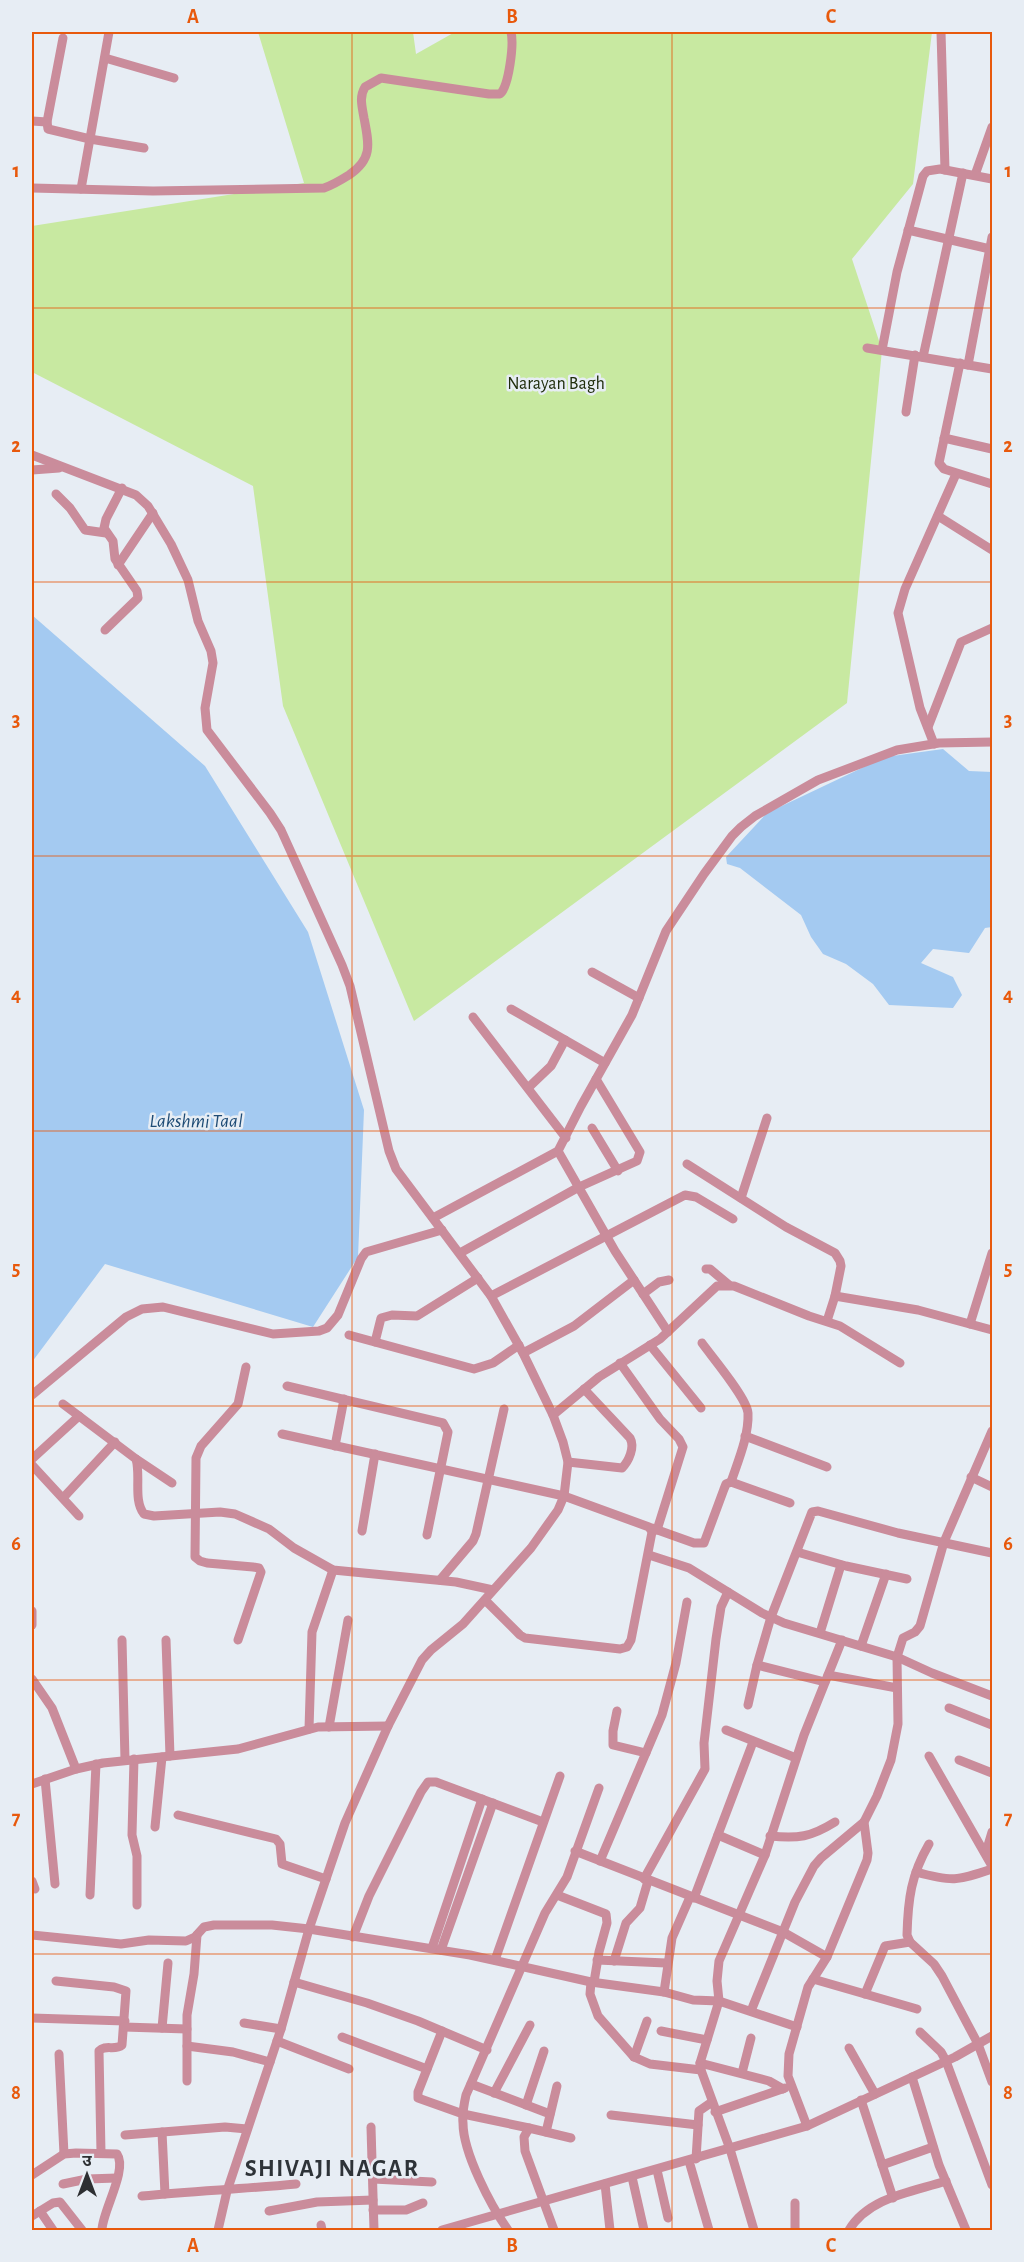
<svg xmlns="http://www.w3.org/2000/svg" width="1024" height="2262" font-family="'Alegreya Sans','Noto Sans Devanagari',sans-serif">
  <rect width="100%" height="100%" fill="#e7edf4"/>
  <!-- green -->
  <polygon fill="#c8e9a1" points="258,32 413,32 416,54 455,32 932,32 913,184 852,259 882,350 847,703 414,1021 283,706 253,486 32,372 32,226 304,183"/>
  <!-- water -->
  <g fill="#a4caf1">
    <polygon points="32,615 205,766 308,932 364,1110 358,1257 313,1327 105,1264 32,1362"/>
    <polygon points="943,749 969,771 992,772 992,927 985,928 969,953 933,949 921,963 953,977 962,995 953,1008 889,1005 873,984 846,964 823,954 811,937 801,915 740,868 727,864 726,857 767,813 885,757"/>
  </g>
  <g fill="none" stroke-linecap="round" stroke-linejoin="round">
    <!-- minor -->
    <g stroke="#ca8c9b" stroke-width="9">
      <polyline points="941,32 945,170"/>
      <polyline points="63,38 47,122 48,129 90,139 144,148"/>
      <polyline points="105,58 174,78"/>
      <polyline points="32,121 47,122"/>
      <polyline points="975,175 992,127"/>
      <path d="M 32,188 L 153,191 L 324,188 C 333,185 341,180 349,175 C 373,159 369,144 364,118 C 362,106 359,97 365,87 L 381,78 L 489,94 L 500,94 C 509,86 514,44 511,32"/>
      <polyline points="81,189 109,32"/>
      <polyline points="908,230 990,249"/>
      <polyline points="867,348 992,369"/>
      <polyline points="882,350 897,272 923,176 927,171 940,169 992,179"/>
      <polyline points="923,357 963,173"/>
      <polyline points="960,363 939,463 944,469 992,484"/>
      <polyline points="968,365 992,237"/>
      <polyline points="906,412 915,355"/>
      <polyline points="944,438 992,449"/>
      <polyline points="32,455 136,495 148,506 171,544 188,580 198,621 211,651 213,663 205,708 207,730 270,813 281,830 342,965 350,986 389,1151 396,1169 491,1296 523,1353 553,1415 563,1442 568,1462 564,1496 558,1510 531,1548 463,1624 431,1650 422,1660 388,1726 345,1823 309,1929 281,2029 227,2191 218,2230"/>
      <polyline points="32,470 59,468"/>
      <polyline points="56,494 70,508 85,530 106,533"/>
      <polyline points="938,516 992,550"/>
      <polyline points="118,565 153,513"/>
      <polyline points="105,630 138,598 137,591 115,559 113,541 104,528 106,519 122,488"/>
      <polyline points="928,727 961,642 992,628"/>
      <polyline points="934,744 920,708 898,613 905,589 956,474"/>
      <polyline points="592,972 639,998"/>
      <polyline points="511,1009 605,1063"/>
      <polyline points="473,1017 566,1138"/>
      <polyline points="528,1088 551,1066 565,1040"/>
      <polyline points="592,1128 618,1171"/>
      <polyline points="558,1151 615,1251 668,1332"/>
      <polyline points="687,1164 786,1227 835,1253 840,1261 841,1266 835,1296"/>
      <polyline points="741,1198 767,1118"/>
      <polyline points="433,1218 558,1151 581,1106 632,1015 666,931 704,874 732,836 741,827 755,816 818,780 897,750 939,743 992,742"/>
      <polyline points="460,1253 579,1187 637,1161 640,1152 596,1079"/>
      <polyline points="706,1269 710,1269 729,1285"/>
      <polyline points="643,1294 659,1282 669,1280"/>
      <polyline points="491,1296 685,1195 696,1197 733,1219"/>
      <polyline points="827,1321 835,1296 918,1310 992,1330"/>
      <polyline points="970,1324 992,1253"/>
      <polyline points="349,1335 474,1369 493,1363 519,1345"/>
      <polyline points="375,1342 381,1318 392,1315 417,1316 478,1278"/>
      <path d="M 702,1343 C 712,1357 747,1398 748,1413 C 749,1436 738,1461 731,1482"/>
      <polyline points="650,1345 701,1408"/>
      <polyline points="523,1353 574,1326 634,1280"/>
      <polyline points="620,1363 660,1419 679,1439 683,1447 657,1530"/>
      <polyline points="287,1386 443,1423 448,1432 427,1535"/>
      <polyline points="32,1395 126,1317 142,1309 163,1307 273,1334 319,1331 327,1328 338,1315 361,1259 366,1252 442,1230"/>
      <path d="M 63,1404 L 136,1459 C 141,1476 133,1500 144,1514 L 154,1516 L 220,1512 L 235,1514 L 269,1529 L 294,1548 L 333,1570 L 456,1582 L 493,1590"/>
      <polyline points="553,1415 599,1377 660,1339 717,1286 734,1286 809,1316 840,1326 900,1363"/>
      <polyline points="282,1434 564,1496 649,1527 652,1532 631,1640 627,1647 620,1649 525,1638 520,1635 485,1600"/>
      <polyline points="745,1436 827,1467"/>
      <polyline points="335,1446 344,1399"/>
      <polyline points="32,1459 79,1416"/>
      <polyline points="136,1459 172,1483"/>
      <path d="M 568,1462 L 622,1468 C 629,1461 635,1447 630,1438 L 584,1389"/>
      <polyline points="32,1465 79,1516"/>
      <polyline points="971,1477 992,1487"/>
      <polyline points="63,1498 115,1442"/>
      <polyline points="652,1528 694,1543 704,1543 724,1489 726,1484 731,1482 790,1503"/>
      <polyline points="362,1531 375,1454"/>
      <polyline points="797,1552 846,1566 907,1579"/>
      <polyline points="649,1555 689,1568 762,1613 784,1623 897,1657 932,1673 992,1696"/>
      <polyline points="440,1580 473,1541 476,1534 504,1409"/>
      <polyline points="32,1611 32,1625"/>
      <polyline points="820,1633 841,1565"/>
      <polyline points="122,1640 125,1760"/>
      <polyline points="166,1640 170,1756"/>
      <polyline points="238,1640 261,1572 259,1568 253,1567 207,1563 200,1561 195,1557 196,1458 201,1446 238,1404 246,1367"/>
      <polyline points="861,1646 886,1574"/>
      <polyline points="757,1665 825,1682"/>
      <polyline points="828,1675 897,1688"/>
      <polyline points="32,1679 52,1708 76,1769"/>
      <polyline points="748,1705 757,1665 771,1617 812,1512 818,1511 898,1533 992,1553"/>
      <polyline points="949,1708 992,1725"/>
      <polyline points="617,1711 613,1731 613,1745 646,1753"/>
      <polyline points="329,1727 348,1620"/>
      <polyline points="309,1729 312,1632 333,1570"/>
      <polyline points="726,1730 796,1758"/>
      <polyline points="929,1756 992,1866"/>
      <polyline points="134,1759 132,1835 137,1856 137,1905"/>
      <polyline points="959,1760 992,1773"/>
      <polyline points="45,1779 55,1884"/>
      <polyline points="32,1784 76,1769 103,1763 238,1749 318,1727 388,1726"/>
      <polyline points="178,1815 276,1839 280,1844 282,1864 326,1879"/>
      <polyline points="155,1827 162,1757"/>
      <polyline points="718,1835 765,1855"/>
      <path d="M 770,1836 C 798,1839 811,1837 835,1822"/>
      <path d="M 929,1844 C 911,1875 908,1899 907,1935 L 910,1942 L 934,1964 L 942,1976 L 978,2044 L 992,2082"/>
      <polyline points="575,1851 783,1932 827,1957"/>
      <polyline points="986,1852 992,1832"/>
      <polyline points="600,1861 662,1715 676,1663 687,1602"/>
      <path d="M 916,1872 C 953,1882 956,1881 992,1869"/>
      <polyline points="644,1879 705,1769 704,1743 716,1639 721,1607 728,1592"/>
      <polyline points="32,1881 35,1889"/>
      <polyline points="90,1895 96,1764"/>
      <polyline points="557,1895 606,1914 607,1923 599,1952 594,1982"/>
      <polyline points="694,1898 753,1742"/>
      <polyline points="32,1935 121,1944 149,1940 186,1941 195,1937 204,1927 214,1925 272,1925 309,1929 470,1955 591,1982 664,1992 693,2000 719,2001 797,2027"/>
      <polyline points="353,1937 369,1896 421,1792 428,1782 436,1782 543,1822"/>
      <polyline points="432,1948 482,1799"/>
      <polyline points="441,1950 493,1803"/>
      <polyline points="495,1960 560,1776"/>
      <polyline points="597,1960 666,1963"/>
      <polyline points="614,1961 626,1923 640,1908 648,1881"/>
      <polyline points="813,1979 917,2009"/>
      <path d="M 56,1981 L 114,1987 L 126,1991 L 122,2045 C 115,2051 105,2044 99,2051 L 101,2153"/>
      <polyline points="294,1982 367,2003 418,2021 487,2050"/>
      <polyline points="591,1982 590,1994 598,2016 634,2057 650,2064 701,2070"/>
      <polyline points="664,1992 672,1938 690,1897"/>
      <polyline points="865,1994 885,1946 910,1942"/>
      <polyline points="751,2011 795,1902 814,1866 821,1858 864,1822"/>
      <polyline points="32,2018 125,2021"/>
      <polyline points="244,2023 281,2029"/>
      <polyline points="124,2027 187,2029"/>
      <polyline points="162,2028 168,1963"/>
      <polyline points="442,2031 418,2092 418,2098 463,2114 529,2128"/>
      <polyline points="661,2031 707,2040"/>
      <polyline points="920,2032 941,2052 946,2061 992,2185"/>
      <polyline points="342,2037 427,2069"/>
      <polyline points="277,2041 349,2069"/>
      <polyline points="187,2046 233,2052 270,2062"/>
      <polyline points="849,2048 875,2094"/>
      <polyline points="59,2054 64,2154"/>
      <polyline points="634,2057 647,2021"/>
      <polyline points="700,2063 769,2081 783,2089"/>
      <polyline points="742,2073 751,2038"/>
      <polyline points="912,2077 939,2165 966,2230"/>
      <polyline points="187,2081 187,2015 194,1974 197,1935"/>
      <polyline points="471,2084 550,2114"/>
      <polyline points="494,2093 530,2025"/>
      <polyline points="861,2100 893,2198"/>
      <polyline points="526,2105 544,2051"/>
      <polyline points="715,2112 785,2088"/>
      <polyline points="611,2115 698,2125"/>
      <polyline points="807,2126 788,2076 789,2054 808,1987 827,1957 867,1860 868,1853 864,1822 877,1796 891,1760 898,1724 897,1657 903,1638 915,1632 920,1626 944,1542 992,1431"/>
      <polyline points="371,2127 374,2230"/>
      <polyline points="162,2132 165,2194"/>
      <polyline points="546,2132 557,2086"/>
      <polyline points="125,2135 225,2127 247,2129"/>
      <polyline points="696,2159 699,2111 712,2102"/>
      <polyline points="689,2161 709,2230"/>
      <polyline points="882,2165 933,2147"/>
      <polyline points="657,2170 668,2218"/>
      <path d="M 32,2175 L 64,2154 L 76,2153 L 117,2154 C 128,2170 102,2212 102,2230"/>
      <polyline points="632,2177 644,2230"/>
      <polyline points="373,2179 432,2182"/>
      <polyline points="63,2184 87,2179 117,2178"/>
      <polyline points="605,2184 610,2230"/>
      <path d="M 142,2196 C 193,2191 244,2189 296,2184"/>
      <polyline points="795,2203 795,2230"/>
      <polyline points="373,2210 406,2210 423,2203"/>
      <polyline points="40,2211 53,2230"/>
      <polyline points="269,2211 317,2202 373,2200"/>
      <polyline points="32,2216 53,2203 60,2202 82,2230"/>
      <polyline points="321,2225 322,2230"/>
      <polyline points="442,2230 807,2126 955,2057 992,2036"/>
      <path d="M 508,2230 C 491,2206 463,2153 463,2123 C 462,2113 464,2104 466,2095 L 545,1913 L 567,1877 L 599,1788"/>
      <polyline points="554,2230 525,2151 524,2137 529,2128 571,2138"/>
      <polyline points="754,2230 730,2149 701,2070 700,2063 719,2001 717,1981 719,1961 765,1855 804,1735 842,1640"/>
      <path d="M 849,2230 C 869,2197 912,2192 946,2181"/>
    </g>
  </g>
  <!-- grid -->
  <path fill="none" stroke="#e8590c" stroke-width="1.5" stroke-opacity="0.55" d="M 352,32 L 352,2230M 672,32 L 672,2230M 32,308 L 992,308M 32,582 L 992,582M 32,856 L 992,856M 32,1131 L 992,1131M 32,1406 L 992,1406M 32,1680 L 992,1680M 32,1954 L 992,1954"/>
  <g text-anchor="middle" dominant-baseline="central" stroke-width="5" stroke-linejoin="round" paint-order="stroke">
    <!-- park labels -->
    <g font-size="18" fill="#202e0c" stroke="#e7edf4">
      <text x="556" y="384">Narayan Bagh</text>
    </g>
    <!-- water labels -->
    <g font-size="20" font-style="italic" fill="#1f4c76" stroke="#e7edf4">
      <text x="196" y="1121">Lakshmi Taal</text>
    </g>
    <!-- district labels -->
    <g font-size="24" font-weight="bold" letter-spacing="1.5" fill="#2e3338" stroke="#e7edf4">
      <text x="332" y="2169">SHIVAJI NAGAR</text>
    </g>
  </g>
  <!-- border -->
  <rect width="1024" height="2262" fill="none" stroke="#e7edf4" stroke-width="66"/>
  <!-- north arrow -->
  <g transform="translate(87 2175)" stroke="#e7edf4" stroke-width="4.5" paint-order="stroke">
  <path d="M0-4.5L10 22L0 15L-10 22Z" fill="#2d2f32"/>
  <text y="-9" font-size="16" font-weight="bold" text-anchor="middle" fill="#2d2f32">उ</text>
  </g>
  <rect x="33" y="33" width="958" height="2196" fill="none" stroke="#e8590c" stroke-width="2"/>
  <g font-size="20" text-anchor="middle" font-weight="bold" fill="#e8590c">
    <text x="193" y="23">A</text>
    <text x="512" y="23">B</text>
    <text x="831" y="23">C</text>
    <text x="16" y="177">1</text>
    <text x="1008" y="177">1</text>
    <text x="16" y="452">2</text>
    <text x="1008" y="452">2</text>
    <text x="16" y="726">3</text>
    <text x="1008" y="726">3</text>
    <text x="16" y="1001">4</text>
    <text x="1008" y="1001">4</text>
    <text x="16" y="1275">5</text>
    <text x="1008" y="1275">5</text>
    <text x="16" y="1550">6</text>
    <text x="1008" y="1550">6</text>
    <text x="16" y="1824">7</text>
    <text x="1008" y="1824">7</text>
    <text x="16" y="2099">8</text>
    <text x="1008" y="2099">8</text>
    <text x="193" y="2252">A</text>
    <text x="512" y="2252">B</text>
    <text x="831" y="2252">C</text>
  </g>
</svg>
